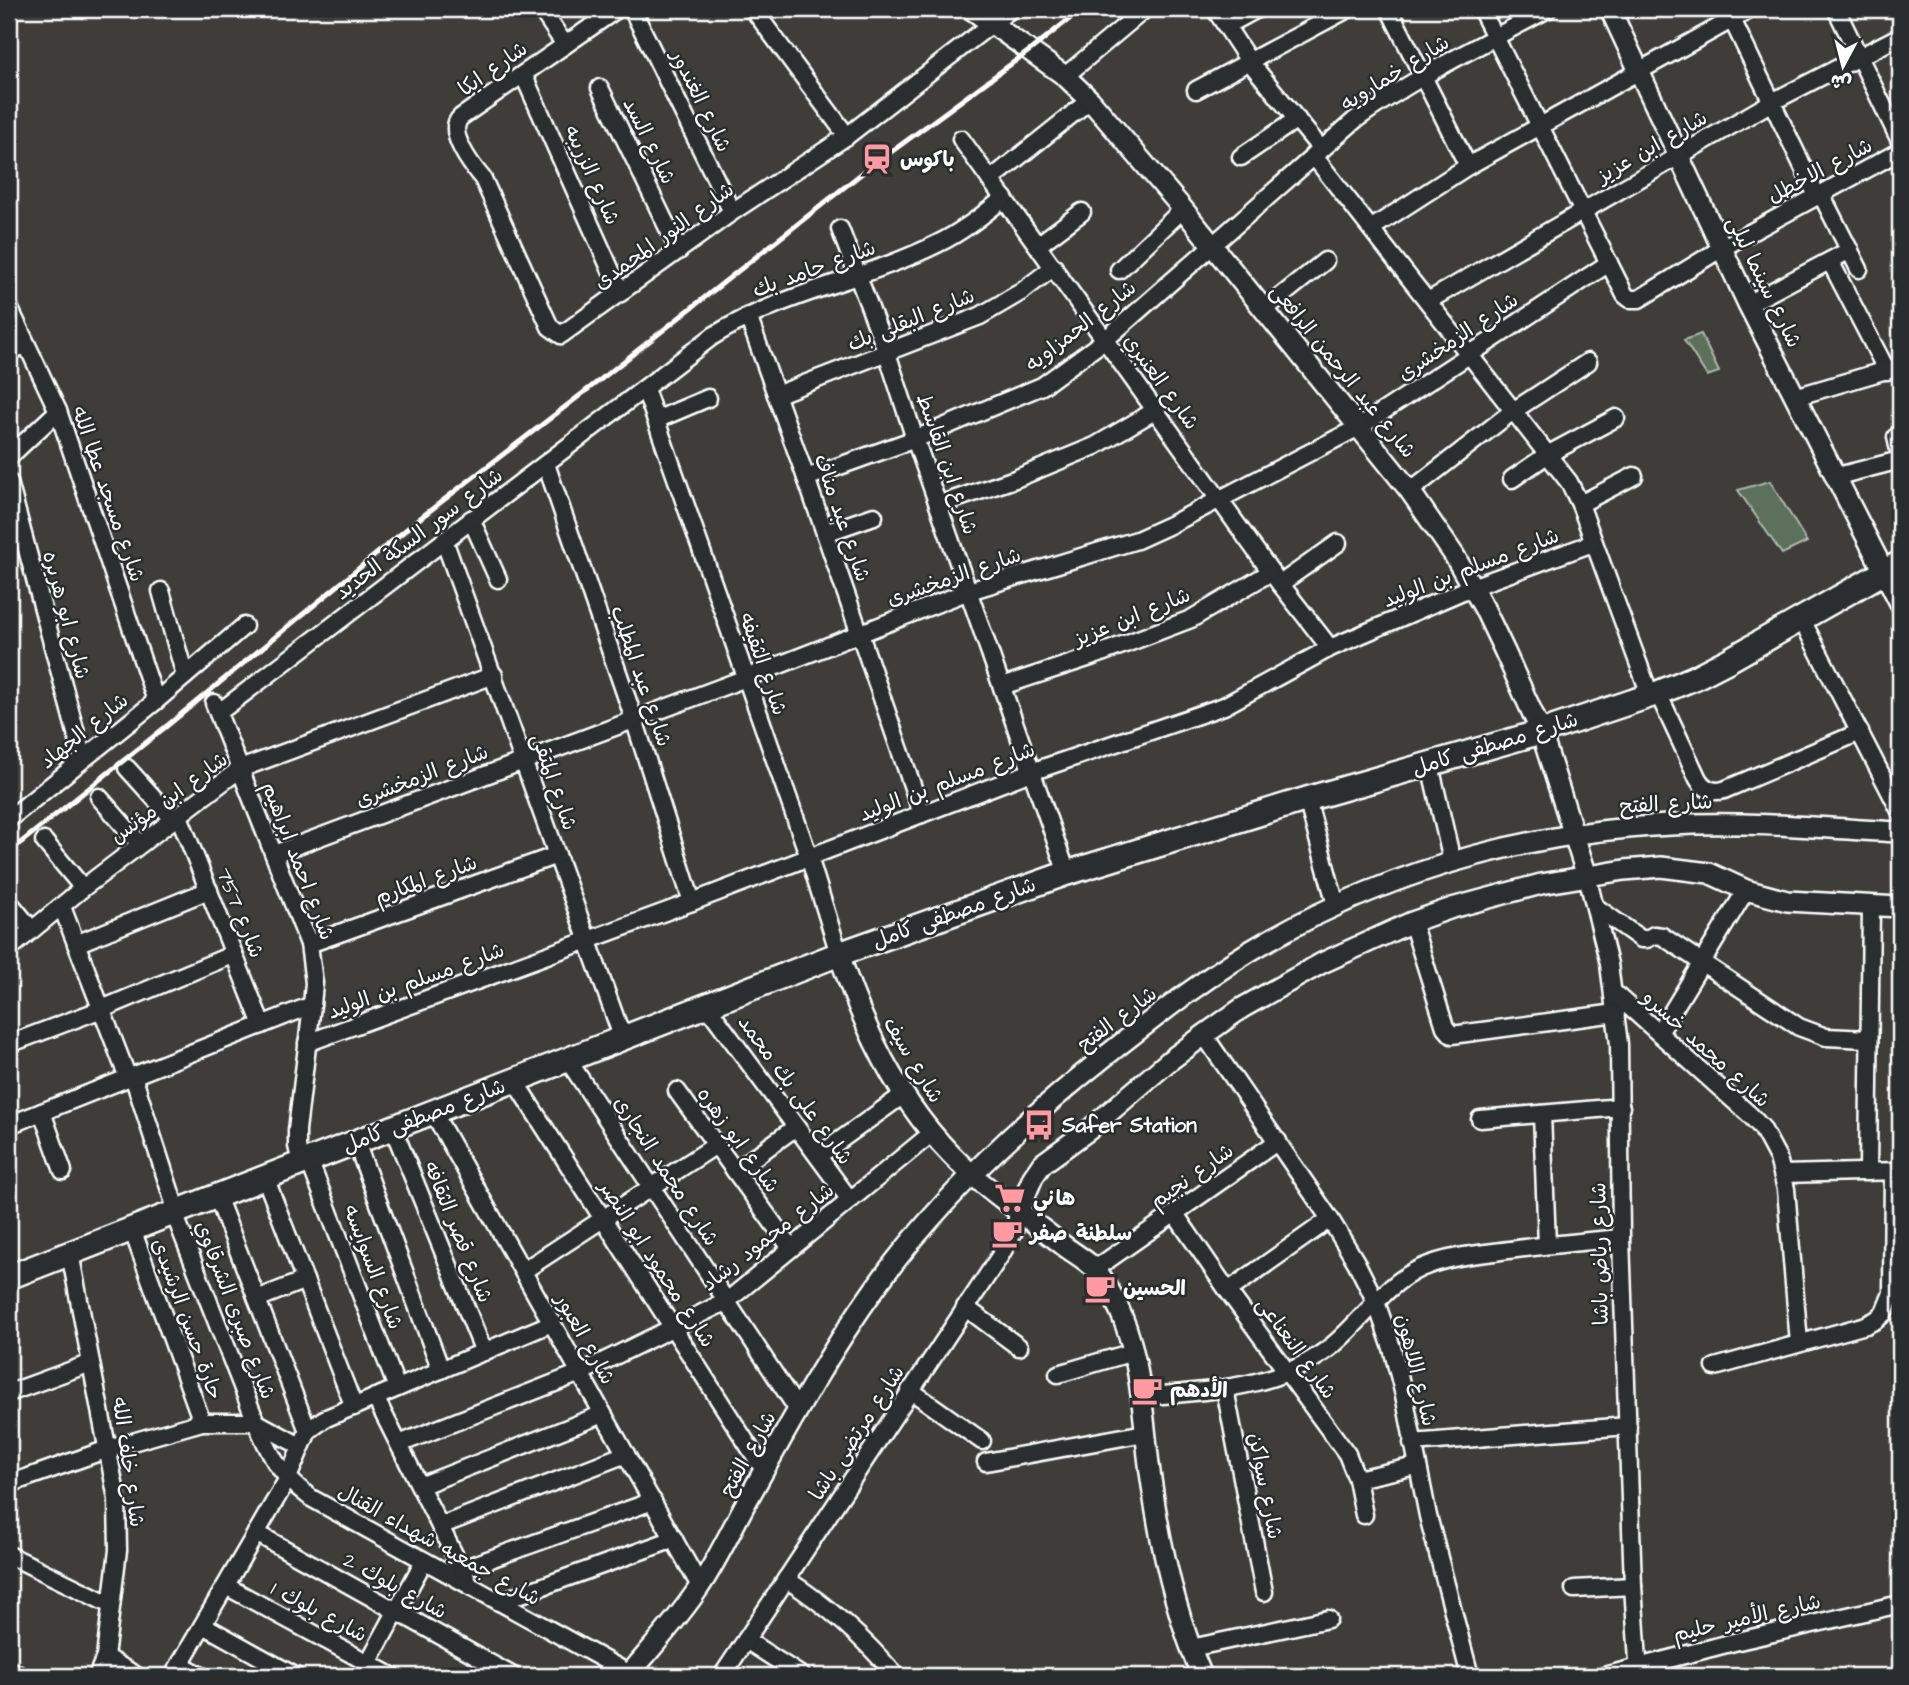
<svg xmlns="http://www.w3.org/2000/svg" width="1909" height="1685" font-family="'Architects Daughter','Playpen Sans Arabic',sans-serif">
  <rect width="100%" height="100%" fill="#3f3d3a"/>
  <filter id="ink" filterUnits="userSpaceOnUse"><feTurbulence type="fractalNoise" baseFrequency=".0143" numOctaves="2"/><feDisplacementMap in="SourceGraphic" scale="14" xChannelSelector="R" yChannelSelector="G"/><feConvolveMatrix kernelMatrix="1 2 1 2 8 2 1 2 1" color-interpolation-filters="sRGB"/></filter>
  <g filter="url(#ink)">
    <!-- green -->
    <g fill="#5b705b" stroke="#adb8ad" stroke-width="2">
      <polygon points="1701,334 1719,372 1707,376 1684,340"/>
      <polygon points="1770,481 1807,542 1782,554 1738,490"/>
    </g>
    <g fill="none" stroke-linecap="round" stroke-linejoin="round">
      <!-- minor casing -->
      <g stroke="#fff" stroke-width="21">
        <g id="minor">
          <polyline points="541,9 565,45"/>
          <path d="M 617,9 L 461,117 C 445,131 472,166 483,179 L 550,327 L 561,335 L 732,212 L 847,136 L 1011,9"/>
          <polyline points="632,9 732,212"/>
          <polyline points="753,9 847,136"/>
          <polyline points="1215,9 1249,61 1321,149"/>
          <polyline points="1389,9 1468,166"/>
          <polyline points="1481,9 1625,295 1630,299 1639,299 1722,248 1900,151"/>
          <polyline points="1727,9 1817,196"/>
          <polyline points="1836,9 1900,141"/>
          <polyline points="1226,26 1257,9"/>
          <polyline points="523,74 621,293"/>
          <polyline points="1065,76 1145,9"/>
          <polyline points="600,88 679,251"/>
          <polyline points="1196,90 1348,9"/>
          <polyline points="961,139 1271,572 1330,648"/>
          <polyline points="1313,155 1569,482 1580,504 1650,695"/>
          <polyline points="1241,157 1297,119"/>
          <polyline points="990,180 1090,100"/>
          <polyline points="1821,194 1859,269"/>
          <polyline points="1372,228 1468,166 1751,9"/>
          <polyline points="840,229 887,353 915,439 1067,873"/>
          <polyline points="1038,245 1082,212"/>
          <polyline points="1830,261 1887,371"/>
          <polyline points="1119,270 1183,209"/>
          <polyline points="1428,301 1772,102 1900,36"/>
          <polyline points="1748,304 1850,250"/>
          <polyline points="9,307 58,411 156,701"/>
          <polyline points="1265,309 1325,261"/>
          <polyline points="748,316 806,478 922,814"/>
          <polyline points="9,351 26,345"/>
          <polyline points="645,389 809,857 839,954"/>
          <polyline points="776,395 980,316 1021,292 1054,267"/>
          <polyline points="1795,397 1900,366"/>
          <polyline points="656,420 708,398"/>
          <polyline points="1900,435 1896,437 1900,455"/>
          <polyline points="9,457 58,411"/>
          <polyline points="546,464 634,719 692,902"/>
          <polyline points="1834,477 1900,460"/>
          <path d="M 806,478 L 915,439 L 1042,386 L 1105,340 L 1355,120 C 1415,77 1483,44 1548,9"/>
          <polyline points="1512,479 1547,455 1616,418"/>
          <polyline points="9,482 83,759"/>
          <polyline points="1410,491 1513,411 1588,362"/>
          <polyline points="1580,504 1634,476"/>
          <polyline points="938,505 1015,479 1095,446 1156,410"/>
          <polyline points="471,519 498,579"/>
          <polyline points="825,533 874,516"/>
          <polyline points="444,540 623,1039"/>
          <polyline points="1280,584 1338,543"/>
          <polyline points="161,591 185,676"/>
          <polyline points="1802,620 1900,811"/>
          <polyline points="1002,686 1091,657 1191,619 1271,572"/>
          <path d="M 1658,693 L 1698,779 C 1704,789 1713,793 1724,790 L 1860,732"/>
          <polyline points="214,703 309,944 314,983 312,1005 297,1130 297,1146 301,1163"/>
          <path d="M 218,713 L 713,336 C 784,292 864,280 937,244 C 962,232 983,215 1004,198"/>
          <polyline points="1430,765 1452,861"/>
          <polyline points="127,768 173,819"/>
          <polyline points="99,797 140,844"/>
          <polyline points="1307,799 1336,905"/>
          <polyline points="179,816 262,1025"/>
          <polyline points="9,819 156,701 244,626"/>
          <polyline points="44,841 83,888"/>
          <polyline points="274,854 746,678 969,591 1137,540 1170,525 1359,427 1609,263"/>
          <polyline points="1587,876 1609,964 1619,1044 1621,1238 1633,1586 1639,1676"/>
          <polyline points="9,902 32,930"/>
          <polyline points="62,907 128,1078"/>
          <polyline points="1596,907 1641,939 1647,939 1654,935 1662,936 1799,1027 1826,1037 1868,1039"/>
          <polyline points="1412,922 1445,1027 1452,1035 1616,1013"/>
          <polyline points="76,944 209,890"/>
          <polyline points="309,944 557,855"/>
          <polyline points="9,949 83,888 240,769 494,675"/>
          <polyline points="1614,993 1750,1115 1762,1128 1778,1158 1786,1189 1799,1343"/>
          <polyline points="707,1006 850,1200"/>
          <polyline points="1659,1033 1746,890"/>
          <polyline points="1204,1035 1330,1219 1356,1262 1376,1302 1392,1348 1404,1395 1428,1516 1470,1676"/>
          <polyline points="307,1043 692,902 1031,772 1224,706 1330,648 1472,587 1593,543"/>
          <polyline points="9,1044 102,1009 234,954"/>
          <polyline points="568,1060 798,1410"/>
          <polyline points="133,1076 177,1212"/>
          <polyline points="514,1080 764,1470"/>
          <polyline points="677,1091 791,1248"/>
          <polyline points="42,1112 63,1171"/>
          <polyline points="433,1112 700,1586"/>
          <polyline points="1542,1114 1547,1245"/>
          <polyline points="1480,1119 1621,1107"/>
          <polyline points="9,1125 312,1005"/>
          <polyline points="393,1128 484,1352"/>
          <polyline points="356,1142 441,1370"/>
          <polyline points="818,1156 903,1095"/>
          <polyline points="309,1160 397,1388"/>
          <polyline points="735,1171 796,1127"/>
          <polyline points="1868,1172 1871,906"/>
          <polyline points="1783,1174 1900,1171"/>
          <polyline points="265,1177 354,1407"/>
          <polyline points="217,1196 308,1431"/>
          <path d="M 174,1213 L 256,1422 C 272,1459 278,1473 311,1498 L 630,1674"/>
          <polyline points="1175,1214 1228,1291 1347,1454 1357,1479 1364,1515"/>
          <polyline points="132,1229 202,1422"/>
          <polyline points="70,1253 117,1499 118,1550 105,1657 97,1676"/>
          <polyline points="1095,1269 1278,1141"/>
          <polyline points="523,1271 716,1145"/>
          <polyline points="1228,1291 1330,1219"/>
          <polyline points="257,1299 305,1280"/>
          <polyline points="965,1307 1019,1347"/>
          <polyline points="1715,1367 1866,1325 1876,1320 1884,1313 1892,1293 1893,1171"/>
          <polyline points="1058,1374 1133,1352"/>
          <polyline points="1225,1389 1264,1592"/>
          <polyline points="910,1390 982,1441"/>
          <polyline points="9,1393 91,1363"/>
          <polyline points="375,1397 470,1586"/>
          <path d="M 1141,1397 C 1209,1390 1278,1390 1333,1345 C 1363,1320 1385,1284 1421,1268 C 1444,1258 1469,1255 1494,1252 C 1536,1246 1579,1242 1621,1238"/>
          <polyline points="1412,1443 1628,1426"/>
          <polyline points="399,1444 580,1373 727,1301 932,1133"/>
          <polyline points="986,1462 1145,1433"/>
          <polyline points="1357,1479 1416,1466"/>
          <polyline points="9,1484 108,1449 202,1422 256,1422 300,1446"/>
          <polyline points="420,1486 603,1414"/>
          <polyline points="440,1526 626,1454"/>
          <polyline points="256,1533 513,1676"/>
          <polyline points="9,1555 111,1605"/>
          <polyline points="462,1569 653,1501"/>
          <path d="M 786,1579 C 828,1606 864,1638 896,1676"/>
          <polyline points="226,1586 392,1676"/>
          <polyline points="1574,1589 1633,1586"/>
          <polyline points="499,1602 674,1539"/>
          <polyline points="203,1625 295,1676"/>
          <polyline points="746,1640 802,1676"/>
          <polyline points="1191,1648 1328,1619"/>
          <polyline points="105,1657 137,1676"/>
          <polyline points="368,1663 424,1561"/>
          <polyline points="180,1664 202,1676"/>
          <polyline points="9,1669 21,1676"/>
          <polyline points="173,1676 287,1480 308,1431 324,1419 552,1323"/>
          <polyline points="722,1676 1000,1256 1014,1231 1019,1210"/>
          <polyline points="1604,1676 1734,1642 1900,1604"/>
        </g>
      </g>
      <!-- tertiary casing -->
      <g stroke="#fff" stroke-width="24">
        <g id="tertiary">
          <polyline points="971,9 1065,76 1090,100 1183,209 1410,491 1454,555 1484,608 1505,652 1541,732 1587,876"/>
          <polyline points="1610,9 1748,304 1900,603"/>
          <path d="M 839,954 C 867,1038 906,1118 975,1177 C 1003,1201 1034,1222 1063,1245 C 1073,1253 1087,1260 1096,1270 C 1103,1278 1108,1288 1113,1297 C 1142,1350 1142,1414 1150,1472 C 1159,1540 1175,1613 1202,1676"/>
          <polyline points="1019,1210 1033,1177 1042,1164 1090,1129 1169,1061 1204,1035 1242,1008 1322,963 1412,922 1452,908 1541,884 1624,870 1661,867 1709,873 1746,890 1787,901 1900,907"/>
          <path d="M 628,1676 C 652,1647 679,1618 700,1586 C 718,1559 732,1528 748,1499 C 788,1427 827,1355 875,1288 C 939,1199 1022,1122 1108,1054 C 1159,1014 1212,972 1269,940 C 1399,866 1545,828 1694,824 C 1763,822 1832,829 1900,832"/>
        </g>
      </g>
      <!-- secondary casing -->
      <g stroke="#fff" stroke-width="28">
        <polyline id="secondary" points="9,1277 839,954 1067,873 1307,799 1541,732 1658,693 1694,678 1729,660 1900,563"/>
      </g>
      <!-- minor -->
      <use href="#minor" stroke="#2a2d2e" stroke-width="16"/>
      <!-- tertiary -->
      <use href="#tertiary" stroke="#2a2d2e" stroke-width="19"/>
      <!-- secondary -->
      <use href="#secondary" stroke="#2a2d2e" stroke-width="23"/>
      <!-- rail -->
      <polyline stroke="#fff" stroke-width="5" points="9,852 168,725 419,519 600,380 861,174 1029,51 1082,9"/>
    </g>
  </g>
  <!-- icons -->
  <defs>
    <g id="station-bare" transform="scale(2.415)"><path d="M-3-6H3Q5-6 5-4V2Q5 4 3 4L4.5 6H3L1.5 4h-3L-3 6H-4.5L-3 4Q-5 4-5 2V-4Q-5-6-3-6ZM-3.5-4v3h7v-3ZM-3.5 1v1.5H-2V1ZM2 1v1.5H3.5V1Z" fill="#ff9aa2" stroke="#2a2d2e" stroke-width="2.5" paint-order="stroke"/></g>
    <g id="bus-bare" transform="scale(2.415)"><path d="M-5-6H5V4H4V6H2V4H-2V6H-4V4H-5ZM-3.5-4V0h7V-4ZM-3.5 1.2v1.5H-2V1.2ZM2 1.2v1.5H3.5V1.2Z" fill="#ff9aa2" stroke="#2a2d2e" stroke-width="2.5" paint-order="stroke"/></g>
    <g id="supermarket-bare" transform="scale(2.415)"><path d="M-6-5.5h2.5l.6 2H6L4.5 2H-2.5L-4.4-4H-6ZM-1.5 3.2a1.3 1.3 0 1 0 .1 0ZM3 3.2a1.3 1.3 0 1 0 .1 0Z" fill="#ff9aa2" stroke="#2a2d2e" stroke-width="2.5" paint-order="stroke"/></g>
    <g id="cafe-bare" transform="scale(2.415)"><path d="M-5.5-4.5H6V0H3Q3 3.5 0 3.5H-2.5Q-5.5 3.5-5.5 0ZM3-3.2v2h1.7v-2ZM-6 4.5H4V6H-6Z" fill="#ff9aa2" stroke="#2a2d2e" stroke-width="2.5" paint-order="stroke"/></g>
  </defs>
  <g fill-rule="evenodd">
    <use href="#station-bare" x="877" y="159"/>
    <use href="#bus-bare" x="1039" y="1125"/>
    <use href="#supermarket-bare" x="1010" y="1198"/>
    <use href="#cafe-bare" x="1007" y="1233"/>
    <use href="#cafe-bare" x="1100" y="1288"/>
    <use href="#cafe-bare" x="1147" y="1390"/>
  </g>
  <g text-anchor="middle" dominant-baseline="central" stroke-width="5" stroke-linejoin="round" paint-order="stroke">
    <!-- street labels -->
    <g font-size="21" fill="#fff" stroke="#2a2d2e">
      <text transform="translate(493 69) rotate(-35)">شارع ايكا</text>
      <text transform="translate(1395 73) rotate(-32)">شارع خمارويه</text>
      <text transform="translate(701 101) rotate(64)">شارع الغندور</text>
      <text transform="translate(649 141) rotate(64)">شارع السد</text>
      <text transform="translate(1652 147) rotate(-30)">شارع ابن عزيز</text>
      <text transform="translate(1820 171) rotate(-28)">شارع الاخطل</text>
      <text transform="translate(592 175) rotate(66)">شارع الزريبه</text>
      <text transform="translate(664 236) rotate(-36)">شارع النور المحمدى</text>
      <text transform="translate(814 269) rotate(-20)">شارع حامد بك</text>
      <text transform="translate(1764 282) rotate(64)">شارع سينما ليلى</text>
      <text transform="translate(911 320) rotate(-22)">شارع البقلى بك</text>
      <text transform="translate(1081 326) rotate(-38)">شارع الحمزاويه</text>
      <text transform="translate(1458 337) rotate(-34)">شارع الزمخشرى</text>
      <text transform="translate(1343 371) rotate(51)">شارع عبد الرحمن الرافعى</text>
      <text transform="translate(1161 382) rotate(54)">شارع العنبري</text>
      <text transform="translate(947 464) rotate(71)">شارع ابن القاسط</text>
      <text transform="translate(108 494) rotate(71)">شارع مسجد عطا الله</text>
      <text transform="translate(842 518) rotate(71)">شارع عبد مناف</text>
      <text transform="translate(419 534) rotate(-37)">شارع سور السكة الحديد</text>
      <text transform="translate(1471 568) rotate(-21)">شارع مسلم بن الوليد</text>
      <text transform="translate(954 577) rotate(-19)">شارع الزمخشرى</text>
      <text transform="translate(66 615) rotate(75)">شارع ابو هريره</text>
      <text transform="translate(1132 617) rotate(-22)">شارع ابن عزيز</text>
      <text transform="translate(763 664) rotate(71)">شارع الثقيفه</text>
      <text transform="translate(641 676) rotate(71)">شارع عبد المطلب</text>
      <text transform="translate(84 731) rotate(-39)">شارع الجهاد</text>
      <text transform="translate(1495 744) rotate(-17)">شارع مصطفى كامل</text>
      <text transform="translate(422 776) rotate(-21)">شارع الزمخشرى</text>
      <text transform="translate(554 782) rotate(71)">شارع المتقى</text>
      <text transform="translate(947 782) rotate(-21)">شارع مسلم بن الوليد</text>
      <text transform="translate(169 798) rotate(-36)">شارع ابن مؤنس</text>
      <text transform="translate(1666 804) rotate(-3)">شارع الفتح</text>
      <text transform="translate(298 861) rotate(69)">شارع احمد ابراهيم</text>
      <text transform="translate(426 880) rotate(-20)">شارع المكارم</text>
      <text transform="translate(240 913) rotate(68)">شارع 757</text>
      <text transform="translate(954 913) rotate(-20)">شارع مصطفى كامل</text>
      <text transform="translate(416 981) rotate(-20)">شارع مسلم بن الوليد</text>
      <text transform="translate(1117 1019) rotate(-37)">شارع الفتح</text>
      <text transform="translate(1706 1049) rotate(42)">شارع محمد خسرو</text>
      <text transform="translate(913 1060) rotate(59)">شارع سيف</text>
      <text transform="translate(795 1090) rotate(54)">شارع على بك محمد</text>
      <text transform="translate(424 1116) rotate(-21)">شارع مصطفى كامل</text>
      <text transform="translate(738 1140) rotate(54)">شارع ابو زهره</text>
      <text transform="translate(666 1171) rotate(57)">شارع محمد النجارى</text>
      <text transform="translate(1192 1176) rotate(-35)">شارع نجيم</text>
      <text transform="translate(458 1232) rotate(68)">شارع قصر الثقافه</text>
      <text transform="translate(768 1237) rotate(-38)">شارع محمود رشاد</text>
      <text transform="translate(1600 1254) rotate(-91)">شارع رياض باشا</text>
      <text transform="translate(657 1264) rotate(57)">شارع محمود ابو النصر</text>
      <text transform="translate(373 1267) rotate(69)">شارع السوايسه</text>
      <text transform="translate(235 1310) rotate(69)">شارع صبرى الشرقاوي</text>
      <text transform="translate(187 1319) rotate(70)">حارة حسن الرشيدى</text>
      <text transform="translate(585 1339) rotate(61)">شارع العبور</text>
      <text transform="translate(1296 1348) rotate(54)">شارع النعناعى</text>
      <text transform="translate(1416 1370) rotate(76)">شارع اللاهون</text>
      <text transform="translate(857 1433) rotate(-57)">شارع مرتضى باشا</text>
      <text transform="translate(748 1454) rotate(-61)">شارع الفتح</text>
      <text transform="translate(128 1462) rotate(82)">شارع خلف الله</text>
      <text transform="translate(1265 1486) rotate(79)">شارع سواكن</text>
      <text transform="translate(439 1545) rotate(29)">شارع جمعيه شهداء القنال</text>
      <text transform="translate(395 1586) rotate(29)">شارع بلوك 2</text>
      <text transform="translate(319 1612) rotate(28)">شارع بلوك 1</text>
      <text transform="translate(1747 1618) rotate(-13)">شارع الأمير حليم</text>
    </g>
    <!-- poi labels -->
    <g font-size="21" font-weight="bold" fill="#fff" stroke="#2a2d2e" text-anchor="start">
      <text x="900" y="159">باكوس</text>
      <text x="1062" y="1125">Safer Station</text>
      <text x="1033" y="1198">هاني</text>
      <text x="1030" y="1233">سلطنة صفر</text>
      <text x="1123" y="1288">الحسين</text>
      <text x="1170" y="1390">الأدهم</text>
    </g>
  </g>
  <!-- margin -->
  <rect width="1909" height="1685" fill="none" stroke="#2a2d2e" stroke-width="35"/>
  <rect x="18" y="18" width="1874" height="1650" fill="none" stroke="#fff" stroke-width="2.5" filter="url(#ink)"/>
  <!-- north arrow -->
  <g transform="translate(1843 66) rotate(187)" stroke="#2a2d2e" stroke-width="5" paint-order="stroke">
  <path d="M0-5L12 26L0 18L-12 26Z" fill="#ffffff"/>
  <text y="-10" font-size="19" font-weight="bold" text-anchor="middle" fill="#ffffff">ش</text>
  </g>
</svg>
